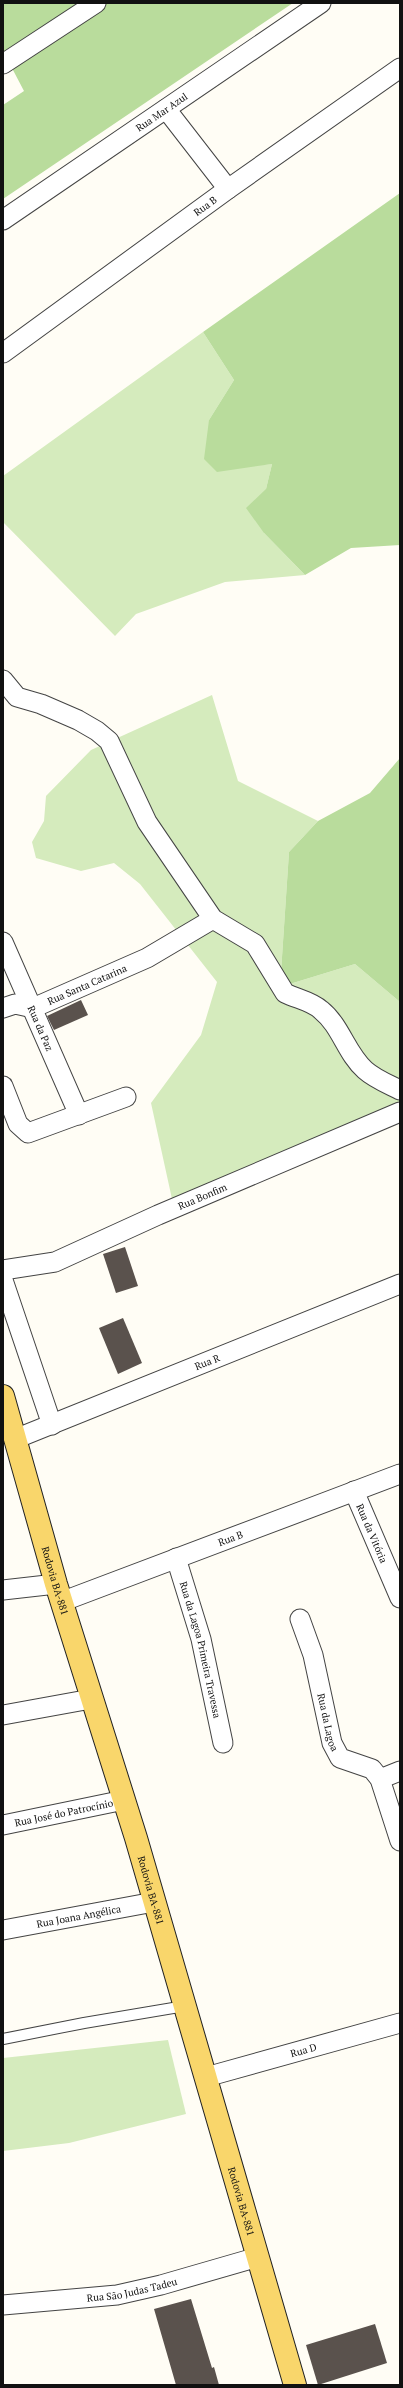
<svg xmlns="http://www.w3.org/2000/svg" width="403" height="2388" font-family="'PT Serif',serif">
  <rect width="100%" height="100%" fill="#fffdf5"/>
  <!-- green -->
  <g fill="#d5ebbd">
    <polygon points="203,332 234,380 209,420 249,466 272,464 266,489 264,533 305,575 225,582 136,614 115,636 3,522 3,476"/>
    <polygon points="212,695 238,781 318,821 289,852 280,987 355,964 400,1002 400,1105 172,1199 151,1103 201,1035 217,982 140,884 114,863 81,871 36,858 32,842 44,821 46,796 91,750"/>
    <polygon points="168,2040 186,2114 69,2143 3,2151 3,2058"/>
  </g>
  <!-- forest -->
  <g fill="#b9dc9c">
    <polygon points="3,3 293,3 3,199 3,105 24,91 3,51"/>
    <polygon points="400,193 400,545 351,548 305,575 264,533 246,508 266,489 272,464 217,472 204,459 209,420 234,380 203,332"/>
    <polygon points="400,758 400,1002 355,964 280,987 289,852 318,821 370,793"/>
  </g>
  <!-- building -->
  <g fill="#5a524d">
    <polygon points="81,1000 88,1015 54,1030 47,1016"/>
    <polygon points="125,1247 138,1286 116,1293 103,1254"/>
    <polygon points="123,1318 142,1363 118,1374 99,1328"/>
    <polygon points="191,2299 212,2368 214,2367 219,2385 176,2385 154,2309"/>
    <polygon points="375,2324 387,2363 318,2385 306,2345"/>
  </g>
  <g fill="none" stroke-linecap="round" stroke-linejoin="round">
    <!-- lane casing -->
    <g stroke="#444" stroke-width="12">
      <polyline id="lane" points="3,2039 84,2023 185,2006"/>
    </g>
    <!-- street casing -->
    <g stroke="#444" stroke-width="21">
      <g id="street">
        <polyline points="3,64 96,3"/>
        <polyline points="166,109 228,189"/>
        <path id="s1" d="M 3,220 L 321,3"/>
        <path id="s2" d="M 3,353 L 228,189 L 400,68"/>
        <path d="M 3,680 L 17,697 L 41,704 L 78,720 L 97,731 L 109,741 L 147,822 L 213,919 L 255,944 L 285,993 C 297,999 311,1001 321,1010 C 341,1026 346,1053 365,1070 C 375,1079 388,1084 400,1090"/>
        <path id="s3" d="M 3,942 L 79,1115"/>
        <path id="s4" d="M 3,1008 L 15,1004 L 33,1008 L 147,958 L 213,919"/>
        <polyline points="3,1086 18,1124 28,1133 126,1097"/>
        <path id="s5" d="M 3,1270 L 55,1262 L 158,1215 L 400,1112"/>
        <polyline points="3,1280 52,1425"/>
        <path id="s6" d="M 15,1439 L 400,1284"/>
        <path id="s7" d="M 354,1491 L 400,1598"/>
        <path id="s8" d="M 176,1558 L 201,1639 L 223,1743"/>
        <polyline points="3,1590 56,1584"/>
        <path id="s9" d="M 61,1602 L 400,1474"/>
        <path id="s10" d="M 300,1619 L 313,1655 L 332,1743 L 340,1758 L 372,1769 L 380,1779 L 400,1841"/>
        <polyline points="3,1715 91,1699"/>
        <polyline points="380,1779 400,1771"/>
        <path id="s11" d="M 3,1825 L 124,1800"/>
        <path id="s12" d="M 3,1930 L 154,1902"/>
        <path id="s13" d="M 206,2077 L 400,2023"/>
        <path id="s14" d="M 3,2305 L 117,2295 L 161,2285 L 258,2257"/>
      </g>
    </g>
    <!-- primary casing -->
    <g stroke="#222" stroke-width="24">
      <g id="primary">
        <path id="s15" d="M 3,1396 L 56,1584 L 136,1838 L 295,2385"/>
      </g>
    </g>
    <!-- lane -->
    <use href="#lane" stroke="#fff" stroke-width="10"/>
    <!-- street -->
    <use href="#street" stroke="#fff" stroke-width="19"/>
    <!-- primary -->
    <use href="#primary" stroke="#f9d66b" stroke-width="22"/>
  </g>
  <g text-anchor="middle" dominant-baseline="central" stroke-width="4" stroke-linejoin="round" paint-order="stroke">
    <!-- street labels -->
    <g font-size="10" fill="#111" stroke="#fff">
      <text stroke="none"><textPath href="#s1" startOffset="192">Rua Mar Azul</textPath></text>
      <text stroke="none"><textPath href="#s2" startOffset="250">Rua B</textPath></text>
      <text stroke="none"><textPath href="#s4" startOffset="90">Rua Santa Catarina</textPath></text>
      <text stroke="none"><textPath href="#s3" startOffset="94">Rua da Paz</textPath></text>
      <text stroke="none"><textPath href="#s5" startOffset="214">Rua Bonfim</textPath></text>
      <text stroke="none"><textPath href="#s6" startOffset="207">Rua R</textPath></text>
      <text stroke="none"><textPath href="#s7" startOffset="46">Rua da Vitória</textPath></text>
      <text stroke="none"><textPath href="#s9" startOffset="181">Rua B</textPath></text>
      <text stroke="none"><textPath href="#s15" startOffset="192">Rodovia BA-881</textPath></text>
      <text stroke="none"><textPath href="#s8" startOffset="95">Rua da Lagoa Primeira Travessa</textPath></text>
      <text stroke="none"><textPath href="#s10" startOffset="107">Rua da Lagoa</textPath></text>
      <text stroke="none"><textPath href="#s11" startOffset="62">Rua José do Patrocínio</textPath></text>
      <text stroke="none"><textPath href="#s15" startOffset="516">Rodovia BA-881</textPath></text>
      <text stroke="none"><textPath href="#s12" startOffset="77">Rua Joana Angélica</textPath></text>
      <text stroke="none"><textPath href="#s13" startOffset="101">Rua D</textPath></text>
      <text stroke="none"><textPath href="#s15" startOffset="840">Rodovia BA-881</textPath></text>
      <text stroke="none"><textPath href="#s14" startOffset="130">Rua São Judas Tadeu</textPath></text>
    </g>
  </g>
  <!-- border -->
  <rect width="403" height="2388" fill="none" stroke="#111111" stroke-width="8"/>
</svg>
